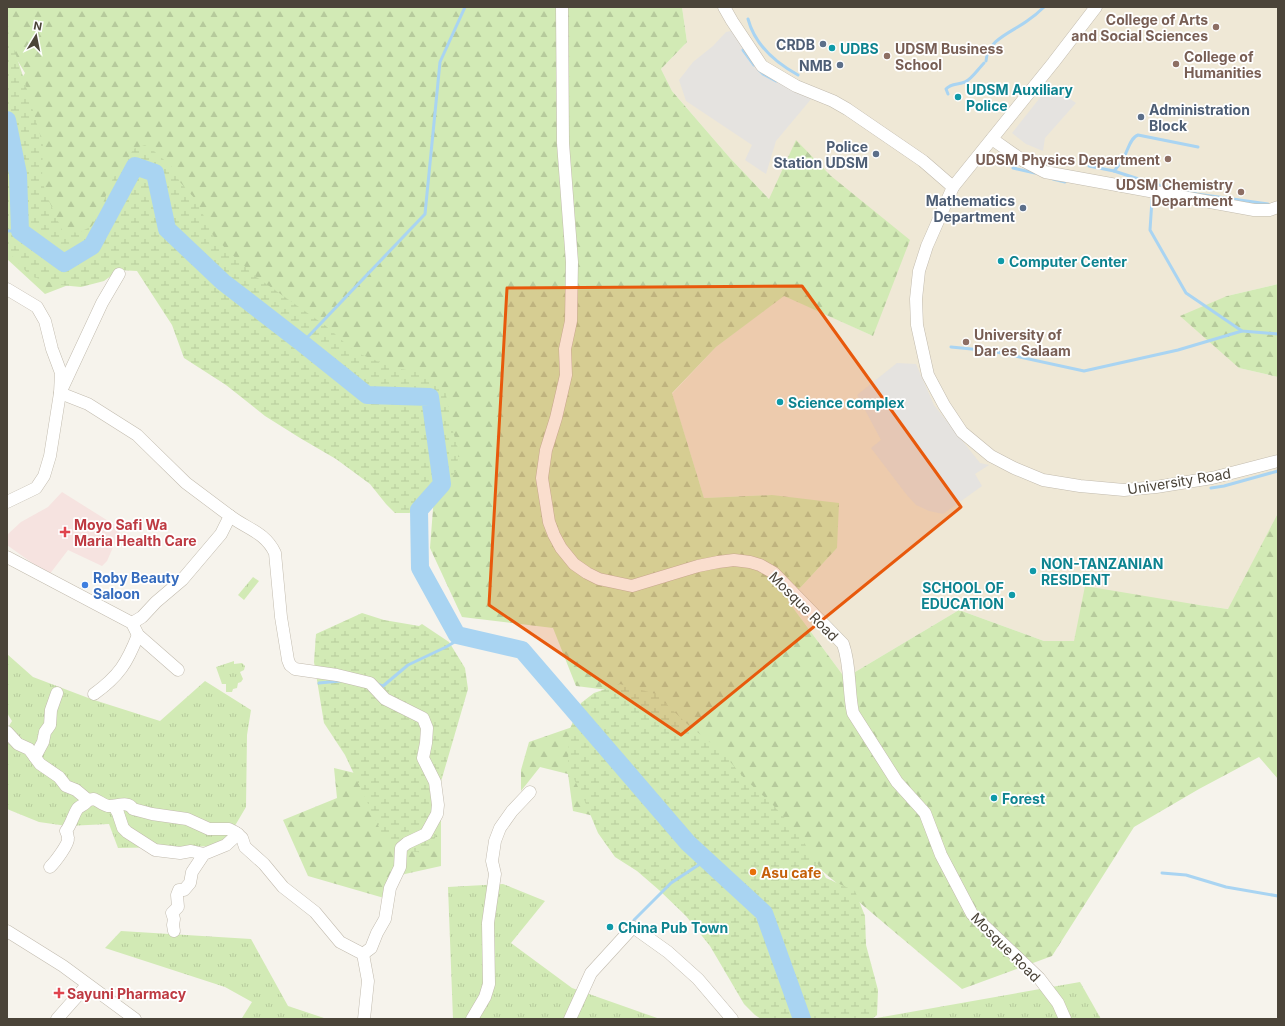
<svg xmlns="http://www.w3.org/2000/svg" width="1285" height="1026" font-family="Inter,sans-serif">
  <defs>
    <pattern id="grass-tufts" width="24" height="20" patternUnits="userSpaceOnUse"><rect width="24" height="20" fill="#d2eab5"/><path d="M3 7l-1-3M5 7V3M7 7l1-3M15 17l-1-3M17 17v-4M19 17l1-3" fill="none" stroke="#b6ca9c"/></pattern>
    <pattern id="forest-firs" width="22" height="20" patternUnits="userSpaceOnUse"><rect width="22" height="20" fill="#d2eab5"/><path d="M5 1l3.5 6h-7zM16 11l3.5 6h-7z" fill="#b6ca9c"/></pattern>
    <pattern id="wetland-marsh" width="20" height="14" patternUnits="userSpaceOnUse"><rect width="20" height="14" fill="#d2eab5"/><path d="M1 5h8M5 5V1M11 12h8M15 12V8" fill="none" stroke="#b6ca9c"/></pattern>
  </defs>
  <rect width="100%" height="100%" fill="#f6f3ec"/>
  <!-- education -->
  <polygon fill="#efe8d6" points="682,7 1278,7 1278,284 1227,296 1239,368 1278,377 1278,513 1229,609 1199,605 1074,642 1044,641 959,610 845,678 788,601 837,548 772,495 704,498 672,394 716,347 784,295 873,336 831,176 796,141 770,200 730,158 672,91 661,69 687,42"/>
  <!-- medical -->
  <polygon fill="#f6e3e0" points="62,492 121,529 107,561 102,566 68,550 49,575 7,545 7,535 21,522 48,507"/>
  <!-- grass -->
  <g fill="url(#grass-tufts)">
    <polygon points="253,577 259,581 244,600 238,595"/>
    <polygon points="7,654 33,677 91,699 160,721 205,681 251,710 247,735 246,807 223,846 118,848 109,824 67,826 39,822 7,809 7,729 12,721 7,713"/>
    <polygon points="234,661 234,664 242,663 245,666 244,670 240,672 243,679 241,682 238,683 237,688 233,689 232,692 226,692 226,684 228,684 222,684 216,667"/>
    <polygon points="503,884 545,901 511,943 572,988 660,1019 453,1019 448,887"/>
    <polygon points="121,931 251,939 288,1006 327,1019 244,1019 242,1018 252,1002 225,987 105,948"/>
    <polygon points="1080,982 1101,1019 871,1019"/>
  </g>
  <!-- forest -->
  <g fill="url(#forest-firs)">
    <polygon points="7,7 682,7 687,42 661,69 672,91 730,158 769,199 796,140 831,176 910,240 873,336 784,296 716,347 672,393 704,498 772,495 839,503 837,548 788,601 845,678 959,610 1044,641 1074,641 1085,586 1199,605 1228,609 1278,513 1278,779 1259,757 1199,789 1134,827 1052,956 962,989 608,690 576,686 553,628 462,617 430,548 436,470 138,258 45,294 7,259 7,102 25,73 7,43"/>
    <polygon points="1278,284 1278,377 1239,368 1180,316 1227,296"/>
    <polygon points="581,724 607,819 573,811 568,774 540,767 521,791 521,770 529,742"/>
    <polygon points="334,768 441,794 441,866 396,876 384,898 308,876 283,820 337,798"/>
  </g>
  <!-- wetland -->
  <g fill="url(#wetland-marsh)">
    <polygon points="7,28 23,76 43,145 42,179 46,194 62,230 78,233 92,226 99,213 113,178 127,162 133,149 145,145 155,152 171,166 180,182 197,201 212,234 226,249 255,276 326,326 355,352 394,368 419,372 445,389 452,428 459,452 456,471 440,492 424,509 409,513 395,513 386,504 370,484 336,459 300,438 265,416 226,385 184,358 172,325 137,271 119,270 104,281 81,287 60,285 30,276 7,250"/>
    <polygon points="362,613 384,620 419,626 422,624 449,642 465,668 468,689 440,785 437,806 436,836 431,845 423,853 399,849 385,840 345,755 324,723 314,662 316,634"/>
    <polygon points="620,684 656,694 686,723 722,752 744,778 775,807 797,832 816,861 826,878 855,891 865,916 866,945 878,990 877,1015 872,1019 761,1019 755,1015 744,1004 710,946 686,916 659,890 637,871 615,857 598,833 583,797 568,767 569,731 581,703 594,693"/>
  </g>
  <!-- parking -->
  <g fill="#e5e3e0">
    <polygon points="737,30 742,45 812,98 776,141 766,174 745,160 752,145 686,101 679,80 693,62 713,46 726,32"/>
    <polygon points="1050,85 1076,103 1045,138 1043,151 1026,144 1012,133"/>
    <polygon points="897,363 916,364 934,405 980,463 989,465 975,474 982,486 943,514 929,511 916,505 906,494 871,448 881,440 857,395"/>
  </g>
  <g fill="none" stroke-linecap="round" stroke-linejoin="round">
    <!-- stream -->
    <g stroke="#a9d4f2" stroke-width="3">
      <path d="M 748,19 C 755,45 776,63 798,75"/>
      <polyline points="743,50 754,65"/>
      <path d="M 986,61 C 987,40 1012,32 1027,21 C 1033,17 1039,12 1044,7"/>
      <polyline points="759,70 763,74 776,81"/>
      <path d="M 948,94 L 946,89 C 951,83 958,85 965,82 C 972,79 978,69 984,63"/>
      <polyline points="7,134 10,134"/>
      <polyline points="1089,166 1114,171 1154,184 1197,194 1268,204"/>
      <polyline points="1013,168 1035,173"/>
      <path d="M 1114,171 C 1118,166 1122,162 1124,157 C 1128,150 1130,138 1138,135 L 1198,147"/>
      <polyline points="1053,179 1065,182"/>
      <polyline points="1152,200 1150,230 1186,293 1242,331 1278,334"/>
      <polyline points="7,231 20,231"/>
      <polyline points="302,343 425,214 440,62 465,7"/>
      <polyline points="951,347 992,351 1084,371 1178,350 1242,331"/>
      <polyline points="1211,488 1224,486 1278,471"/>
      <polyline points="319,683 340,681"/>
      <polyline points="377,684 383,686 408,665 446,647 463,637"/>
      <polyline points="1162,873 1186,875 1226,887 1278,896"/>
      <polyline points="634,920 671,883 706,860"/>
    </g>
    <!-- river -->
    <polyline stroke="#a9d4f2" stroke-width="18" points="7,120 18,174 20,231 64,263 92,246 135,166 155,173 167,229 223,282 302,343 367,395 430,397 442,484 419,510 420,568 457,635 522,650 688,843 764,913 802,1019"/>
    <!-- minor casing -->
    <g stroke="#c2bbae" stroke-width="13">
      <g id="minor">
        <path d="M 562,7 L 563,143 L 572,262 L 571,321 L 565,349 L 566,375 L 556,418 L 546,450 L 542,478 L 549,522 L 554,535 L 561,548 L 574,564 L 587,573 L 599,579 L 632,586 L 698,566 L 718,562 L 734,560 L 750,562 L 760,565 L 774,573 L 843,644 C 851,666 848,690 853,713 L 897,782 L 925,813 L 941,855 L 972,914 L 1039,978 L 1058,1003 L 1065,1019"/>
        <polyline points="724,7 732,21 762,66 796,86 833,101 847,109 923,161 953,187"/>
        <polyline points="1096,7 1053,63 953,187 927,246 919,271 916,299 917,325 928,375 944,405 962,432 991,456 1014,468 1043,480 1080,486 1124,490 1156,487 1212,478 1278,461"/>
        <polyline points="992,139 1022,160 1045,172 1254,210 1270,210 1278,207"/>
        <polyline points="7,289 37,307 45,321 52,349 61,373 60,393 88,404 137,435 141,439 186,483 230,516 221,534 182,580 156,602 142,617 132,623"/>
        <polyline points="7,502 36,488 44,476 50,456 60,393 102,303 119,274"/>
        <path d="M 230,516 C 247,529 265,532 275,553 L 281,617 L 288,660 L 290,665 L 295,669 L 337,675 L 370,683 L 385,699 L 423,718 L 427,728 L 426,743 L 423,758 L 435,782 L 438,805 L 437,814 L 426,834 L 407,843 L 401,848 L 400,867 L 390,888 L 385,919 L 377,933 L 371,948 L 363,954"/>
        <polyline points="7,557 132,623 138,635 178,670"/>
        <path d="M 94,694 C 119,676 127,663 138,635"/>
        <path d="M 7,732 L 18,744 L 29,749 L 40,764 L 59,777 L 66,786 L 76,790 L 88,800 L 94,799 C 99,801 103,805 108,806 C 116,807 128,800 133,809 L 152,814 L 187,819 L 209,829 L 229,829 L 235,832 L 242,838 L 245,847 L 264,864 L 283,887 L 315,912 L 340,942 L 363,954 L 368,981 L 364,1019"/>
        <polyline points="35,757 43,742 45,732 50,725 51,710 57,693"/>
        <polyline points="114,806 118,813 123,828 127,832 155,850 180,853 191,851 204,854"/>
        <path d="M 50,867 C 55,862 69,844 68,838 C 68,835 67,833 66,831 C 71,825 74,813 78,808 C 82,805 86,804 88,800"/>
        <polyline points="7,931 63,966 135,1019"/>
        <polyline points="174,931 173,925 174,919 172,913 178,907 177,895 179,890 184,890 190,883 192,872 204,854 226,845 238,834"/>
        <polyline points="57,1019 87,985"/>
        <polyline points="472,1019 485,997 489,984 488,923 495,874 492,861 495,841 500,828 512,811 530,792"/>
        <polyline points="570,1019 591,973 633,927 668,952 698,979 732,1019"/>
      </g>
    </g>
    <!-- minor -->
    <use href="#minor" stroke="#fff" stroke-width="12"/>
  </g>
  <!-- marked area -->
  <path fill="#e8590c" fill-opacity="0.2" stroke="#e8590c" stroke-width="3" stroke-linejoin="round" d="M 802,286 L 961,507 L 681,735 L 489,605 L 507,288 Z"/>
  <!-- markers -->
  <g fill="#8d6e63" stroke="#fff" stroke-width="1.5">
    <circle cx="1216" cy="27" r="4"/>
    <circle cx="887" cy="56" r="4"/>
    <circle cx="1176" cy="64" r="4"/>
    <circle cx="1168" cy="159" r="4"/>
    <circle cx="1241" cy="192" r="4"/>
    <circle cx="966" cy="342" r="4"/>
  </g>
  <g fill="#5c6f8a" stroke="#fff" stroke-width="1.5">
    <circle cx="823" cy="44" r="4"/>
    <circle cx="840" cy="65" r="4"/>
    <circle cx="1141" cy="117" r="4"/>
    <circle cx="876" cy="154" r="4"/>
    <circle cx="1023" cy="208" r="4"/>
  </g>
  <g fill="#0f9aa8" stroke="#fff" stroke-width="1.5">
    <circle cx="832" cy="48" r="4"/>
    <circle cx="958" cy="97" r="4"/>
    <circle cx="1001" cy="261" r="4"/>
    <circle cx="780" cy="402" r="4"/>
    <circle cx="1033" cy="571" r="4"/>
    <circle cx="1012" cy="595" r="4"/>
    <circle cx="994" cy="798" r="4"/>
    <circle cx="610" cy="927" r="4"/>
  </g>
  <g fill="#e0444e" stroke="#fff" stroke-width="1.5">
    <path d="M63 526h4v4h4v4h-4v4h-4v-4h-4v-4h4z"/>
    <path d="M57 987h4v4h4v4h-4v4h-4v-4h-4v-4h4z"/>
  </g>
  <circle fill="#3f7fe0" stroke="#fff" stroke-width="1.5" cx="85" cy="585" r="4"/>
  <circle fill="#e8710a" stroke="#fff" stroke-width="1.5" cx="753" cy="872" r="4"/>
  <g text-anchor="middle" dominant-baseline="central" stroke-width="3.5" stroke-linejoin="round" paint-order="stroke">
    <!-- education labels -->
    <g font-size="14" font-weight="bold" fill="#785e54" stroke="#fff" text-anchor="end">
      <text x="1208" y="19">College of Arts<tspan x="1208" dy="16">and Social Sciences</tspan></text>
      <text x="895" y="48" text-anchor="start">UDSM Business<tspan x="895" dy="16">School</tspan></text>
      <text x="1184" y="56" text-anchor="start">College of<tspan x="1184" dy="16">Humanities</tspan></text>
      <text x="1160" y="159">UDSM Physics Department</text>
      <text x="1233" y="184">UDSM Chemistry<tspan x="1233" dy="16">Department</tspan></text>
      <text x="974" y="334" text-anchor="start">University of<tspan x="974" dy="16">Dar es Salaam</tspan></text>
    </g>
    <!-- service labels -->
    <g font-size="14" font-weight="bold" fill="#4e5e75" stroke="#fff" text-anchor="end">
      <text x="815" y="44">CRDB</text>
      <text x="832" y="65">NMB</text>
      <text x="1149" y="109" text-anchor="start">Administration<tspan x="1149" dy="16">Block</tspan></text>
      <text x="868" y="146">Police<tspan x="868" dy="16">Station UDSM</tspan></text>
      <text x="1015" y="200">Mathematics<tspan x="1015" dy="16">Department</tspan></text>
    </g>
    <!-- culture labels -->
    <g font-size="14" font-weight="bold" fill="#0d838f" stroke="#fff" text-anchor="start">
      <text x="840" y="48">UDBS</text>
      <text x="966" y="89">UDSM Auxiliary<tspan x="966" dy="16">Police</tspan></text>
      <text x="1009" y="261">Computer Center</text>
      <text x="788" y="402">Science complex</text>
      <text x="1041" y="563">NON-TANZANIAN<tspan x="1041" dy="16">RESIDENT</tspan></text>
      <text x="1004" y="587" text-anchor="end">SCHOOL OF<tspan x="1004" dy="16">EDUCATION</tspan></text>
      <text x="1002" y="798">Forest</text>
      <text x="618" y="927">China Pub Town</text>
    </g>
    <!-- street labels -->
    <g font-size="14" fill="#4b4439" stroke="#fff">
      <text transform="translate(1179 481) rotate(-9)">University Road</text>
      <text transform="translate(804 606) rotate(45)">Mosque Road</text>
      <text transform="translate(1006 947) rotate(45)">Mosque Road</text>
    </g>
    <!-- health labels -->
    <g font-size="14" font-weight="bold" fill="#be3a42" stroke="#fff" text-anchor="start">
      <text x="74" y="524">Moyo Safi Wa<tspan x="74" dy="16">Maria Health Care</tspan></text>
      <text x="67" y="993">Sayuni Pharmacy</text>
    </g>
    <!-- shop labels -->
    <g font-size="14" font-weight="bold" fill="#366cbe" stroke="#fff" text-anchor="start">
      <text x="93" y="577">Roby Beauty<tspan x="93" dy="16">Saloon</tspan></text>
    </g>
    <!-- food labels -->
    <g font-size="14" font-weight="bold" fill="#c56008" stroke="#fff" text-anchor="start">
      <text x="761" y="872">Asu cafe</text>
    </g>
  </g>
  <!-- border -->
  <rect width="1285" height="1026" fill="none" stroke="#4b4439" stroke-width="16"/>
  <!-- north arrow -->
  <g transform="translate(36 36) rotate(10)" stroke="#ffffff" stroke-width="3" paint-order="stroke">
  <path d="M0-3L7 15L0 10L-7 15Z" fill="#4b4439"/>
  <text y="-6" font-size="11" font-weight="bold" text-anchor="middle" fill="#4b4439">N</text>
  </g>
</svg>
